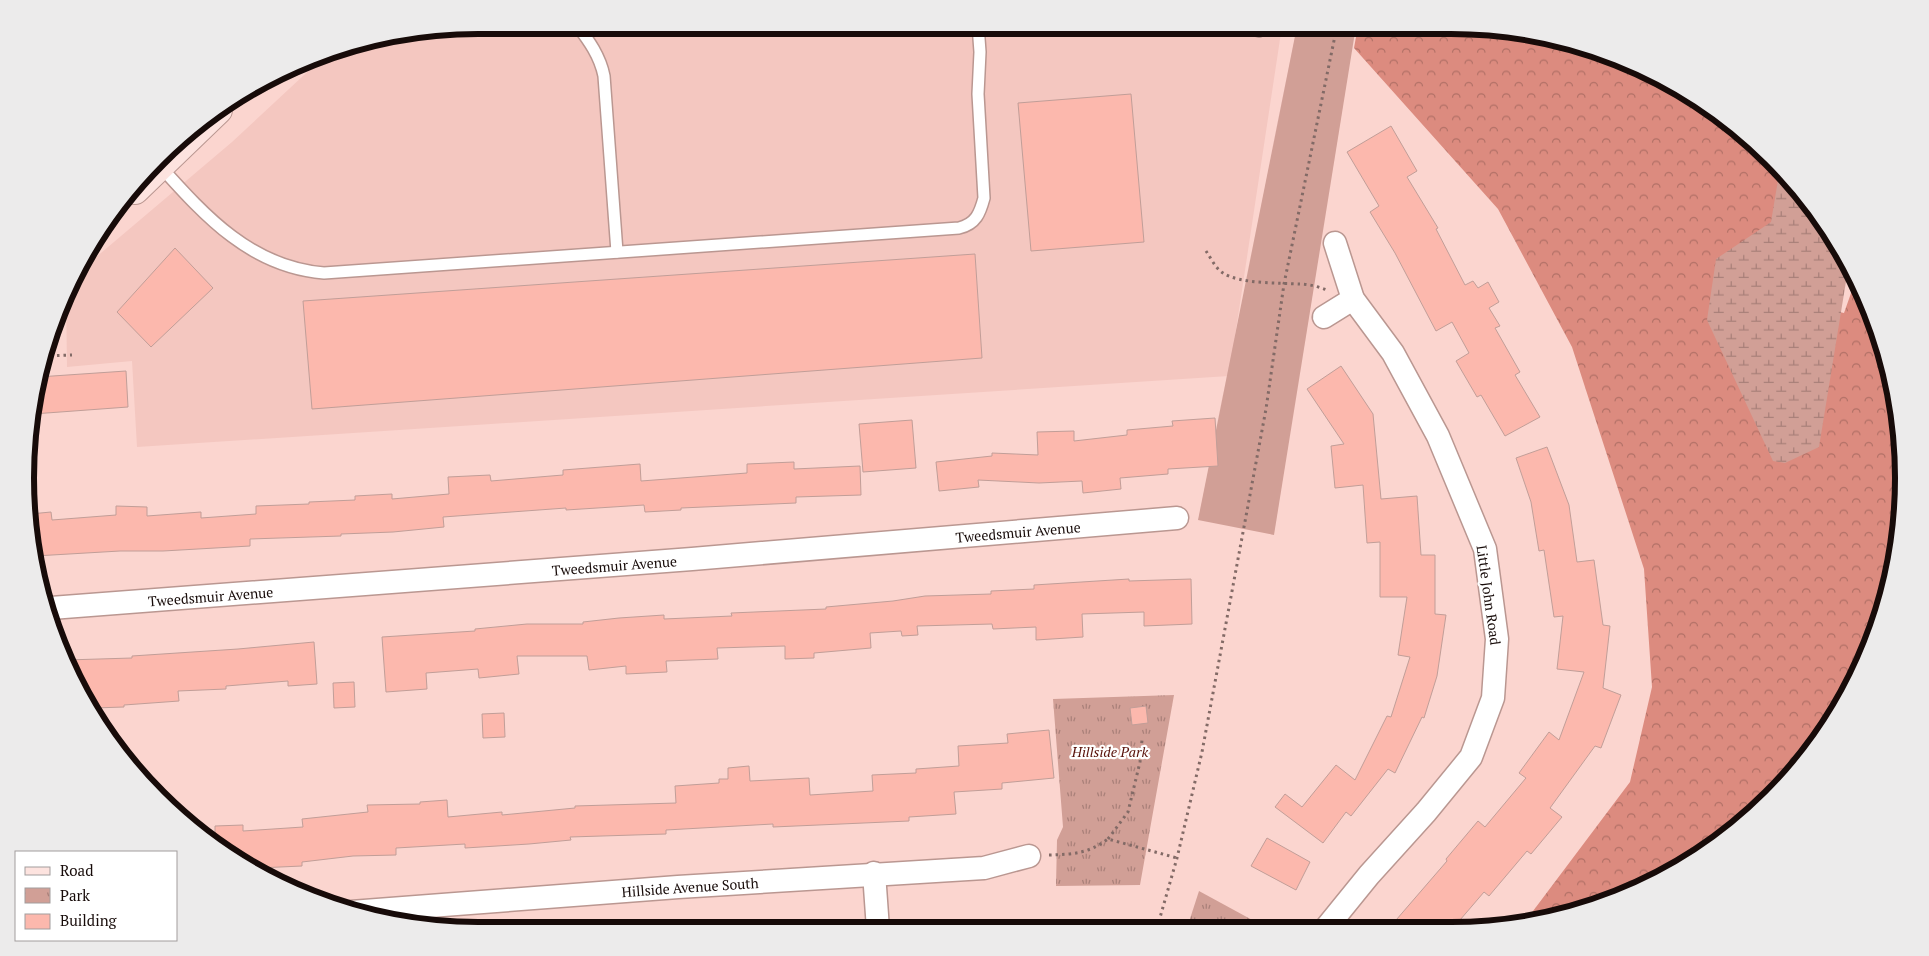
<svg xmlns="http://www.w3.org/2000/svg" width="1929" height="956" font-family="'PT Serif',serif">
  <defs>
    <pattern id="forest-crowns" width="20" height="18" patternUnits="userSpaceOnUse" patternTransform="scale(1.25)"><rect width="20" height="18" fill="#dc8b7f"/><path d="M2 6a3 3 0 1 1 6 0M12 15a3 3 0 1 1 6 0" fill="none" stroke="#b17066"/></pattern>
    <pattern id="wetland-marsh" width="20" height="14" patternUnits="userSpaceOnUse" patternTransform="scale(1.25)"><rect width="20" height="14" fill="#d19f96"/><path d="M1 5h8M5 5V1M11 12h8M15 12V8" fill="none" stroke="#a98079"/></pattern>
    <pattern id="park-tufts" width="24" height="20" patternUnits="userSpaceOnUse" patternTransform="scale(1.25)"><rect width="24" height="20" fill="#d19f96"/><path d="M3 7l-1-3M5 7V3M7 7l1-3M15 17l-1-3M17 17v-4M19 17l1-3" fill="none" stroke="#a98079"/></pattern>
  </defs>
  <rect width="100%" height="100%" fill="#fbd5cf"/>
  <!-- built -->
  <polygon fill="#f4c7c0" points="478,25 1282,26 1229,376 137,447 132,361 67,367 66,293 75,275 232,142 332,49"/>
  <!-- green -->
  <polygon fill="#d19f96" points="1297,26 1356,26 1274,535 1198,520"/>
  <!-- forest -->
  <polygon fill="url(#forest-crowns)" points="1358,26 1480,26 1568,40 1651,72 1727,118 1784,172 1777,298 1844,313 1856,279 1880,332 1900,419 1903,507 1889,595 1857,678 1792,776 1703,854 1624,897 1524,923 1630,782 1652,687 1644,569 1572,347 1498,209 1354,48"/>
  <!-- wetland -->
  <polygon fill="url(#wetland-marsh)" points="1780,168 1791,179 1843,251 1849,263 1819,447 1785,463 1773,461 1707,320 1716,259 1771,222"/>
  <!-- park -->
  <g fill="url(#park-tufts)">
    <polygon points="1174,695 1140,885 1056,886 1057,840 1063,827 1053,699"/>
    <polygon points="1199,891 1267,928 1187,928"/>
  </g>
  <!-- building -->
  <g fill="#fcb8ad" stroke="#c19e98">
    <polygon points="1131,94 1144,242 1031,251 1018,103"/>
    <polygon points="1391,126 1417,171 1407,177 1438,228 1436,229 1465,285 1473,281 1478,288 1488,282 1499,302 1489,308 1500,326 1495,328 1520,372 1515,375 1540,417 1505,436 1481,395 1477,397 1456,361 1469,353 1452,322 1436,331 1395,253 1370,212 1379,206 1347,152"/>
    <polygon points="175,248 213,288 151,347 117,312"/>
    <polygon points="975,254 982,358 312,409 303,301"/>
    <polygon points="1341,366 1373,414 1381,499 1417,496 1421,555 1435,555 1435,614 1446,615 1437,676 1424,718 1422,717 1395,773 1388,769 1351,816 1346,812 1323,843 1275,807 1285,794 1302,807 1336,765 1355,780 1387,716 1391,717 1410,657 1398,655 1407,597 1380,597 1380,542 1367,543 1363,485 1335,488 1331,446 1344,444 1307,389"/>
    <polygon points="126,371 128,407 33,414 34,389 38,377"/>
    <polygon points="1215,418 1218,466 1168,469 1168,474 1120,478 1121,489 1083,493 1082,481 1039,483 978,480 979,487 939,491 936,462 992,456 992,453 1038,455 1037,432 1074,431 1074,441 1127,435 1127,430 1173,426 1172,421"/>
    <polygon points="912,420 916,468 863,472 859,424"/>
    <polygon points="1547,447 1569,505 1577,562 1594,560 1603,625 1610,626 1603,688 1621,695 1601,748 1595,746 1550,808 1562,817 1531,854 1527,851 1489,896 1484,892 1454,927 1390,927 1447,861 1446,859 1478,821 1485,827 1526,778 1519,773 1549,732 1559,740 1584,672 1557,669 1563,616 1554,617 1544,550 1539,551 1531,502 1516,458"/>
    <polygon points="794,462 794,469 860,466 861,495 796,497 796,503 681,508 681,510 645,512 644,505 566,510 566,508 443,517 444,527 393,532 341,534 341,536 250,539 250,546 163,551 120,551 35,556 29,537 30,514 51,512 52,520 116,515 116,506 147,507 147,516 201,512 201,518 256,514 256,506 309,504 309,502 355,500 355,496 392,494 392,499 449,494 448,477 490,475 491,481 563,475 563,470 640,464 641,481 747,473 747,464"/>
    <polygon points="1129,579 1129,581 1191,579 1192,624 1144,626 1144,612 1082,614 1083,637 1036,640 1036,627 993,629 992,624 917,626 918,635 902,636 901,631 870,633 871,648 814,653 814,658 785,659 785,646 717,648 718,659 666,661 667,672 626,674 626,666 589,670 587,656 517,656 519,674 479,678 478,669 426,673 427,689 386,692 382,637 475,631 475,629 527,624 583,624 583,622 619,618 664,615 664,619 732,616 731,613 826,609 826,607 893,601 925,596 991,594 991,591 1034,589 1034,585"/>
    <polygon points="314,642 317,684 288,686 288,681 226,686 226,689 178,691 179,701 124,705 124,707 93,708 72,678 66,660 132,658 132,656 238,649"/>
    <polygon points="354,682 355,707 334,708 333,683"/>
    <polygon points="1146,706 1148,723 1132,725 1130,708"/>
    <polygon points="504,713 505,737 483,738 482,714"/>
    <polygon points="1049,730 1054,778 1002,783 1002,789 954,792 956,814 909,817 909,821 773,827 773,824 666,830 666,834 570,837 571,840 529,844 465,848 465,844 396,848 396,855 353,856 302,862 302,866 258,868 256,868 215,840 215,826 243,825 243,831 303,827 302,819 368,812 367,805 420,804 420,802 447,800 448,817 502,812 502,815 575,808 575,806 676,803 675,786 719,783 719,779 728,779 728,768 749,766 750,781 809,778 810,795 873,791 872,775 916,773 916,769 959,766 958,746 1008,743 1007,734"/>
    <polygon points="1267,838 1310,862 1296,890 1251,866"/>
  </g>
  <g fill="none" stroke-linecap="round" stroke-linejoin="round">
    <!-- lane casing -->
    <g stroke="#ba9791" stroke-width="14">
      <g id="lane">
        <path d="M 577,25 C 589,41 600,56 604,76 L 617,252"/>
        <polyline points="1259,31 1260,26"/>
        <path d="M 160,166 C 206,217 251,267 324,273 L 959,228 C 976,224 980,213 984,198 L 978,94 L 980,52 L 978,25"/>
      </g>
    </g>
    <!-- street casing -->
    <g stroke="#ba9791" stroke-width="25">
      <g id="street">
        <polyline points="1324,317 1353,299"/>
        <path id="s1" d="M 51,608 L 692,559 L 1177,518"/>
        <polyline points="874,873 878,929"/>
        <path id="s2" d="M 351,912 L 678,887 L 984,868 L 1029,856"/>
        <polyline points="1326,928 1369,875 1426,812 1471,757 1493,698 1497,639 1485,549 1438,436 1393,353 1353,299 1335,243"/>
      </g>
    </g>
    <!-- secondary casing -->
    <g stroke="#ba9791" stroke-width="30">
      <polyline id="secondary" points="135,190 218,110"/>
    </g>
    <!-- path -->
    <g stroke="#826a66" stroke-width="3" stroke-dasharray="2.5 4" stroke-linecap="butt">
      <path d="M 1206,251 C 1211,258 1215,268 1223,273 C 1239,284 1281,283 1300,284 C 1309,284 1319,287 1327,290"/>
      <polyline points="44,356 72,355"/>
      <polyline points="1108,839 1128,812 1140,762 1142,740"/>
      <path d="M 1049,855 C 1074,854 1087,854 1108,839 L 1177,858"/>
      <polyline points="1157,928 1177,858 1202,752 1266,409 1284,284 1337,26"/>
    </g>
    <!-- lane -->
    <use href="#lane" stroke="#fff" stroke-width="11"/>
    <!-- street -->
    <use href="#street" stroke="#fff" stroke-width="22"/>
    <!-- secondary -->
    <use href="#secondary" stroke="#fde3df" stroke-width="28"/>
  </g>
  <g text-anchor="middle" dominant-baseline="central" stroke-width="4.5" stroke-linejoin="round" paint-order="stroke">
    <!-- street labels -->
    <g font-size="14" fill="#170b09" stroke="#fff">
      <text stroke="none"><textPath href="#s1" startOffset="970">Tweedsmuir Avenue</textPath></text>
      <text stroke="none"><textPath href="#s1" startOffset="565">Tweedsmuir Avenue</textPath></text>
      <text transform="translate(1489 595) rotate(82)">Little John Road</text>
      <text stroke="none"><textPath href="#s1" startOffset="160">Tweedsmuir Avenue</textPath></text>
      <text stroke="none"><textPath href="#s2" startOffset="340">Hillside Avenue South</textPath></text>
    </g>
    <!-- park labels -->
    <g font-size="14" font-style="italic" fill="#58110a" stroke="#fff">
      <text x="1110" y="751">Hillside Park</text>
    </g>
  </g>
  <!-- crop -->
  <path d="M0 0H1929V956H0ZM478 34H1451A444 444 0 0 1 1895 478V478A444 444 0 0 1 1451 922H478A444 444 0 0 1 34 478V478A444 444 0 0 1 478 34Z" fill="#ecebeb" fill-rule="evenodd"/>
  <path fill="none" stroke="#170b09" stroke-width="6" d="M478 34H1451A444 444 0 0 1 1895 478V478A444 444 0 0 1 1451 922H478A444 444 0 0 1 34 478V478A444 444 0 0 1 478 34Z"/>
  <!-- legend -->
  <rect x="15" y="851" width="162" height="90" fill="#ffffff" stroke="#a29d9d"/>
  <rect x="25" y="867" width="25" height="8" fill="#fde3df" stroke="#a29d9d"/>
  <text x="60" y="876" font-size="15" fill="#170b09">Road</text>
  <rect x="25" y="888" width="25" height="15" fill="url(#park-tufts)" stroke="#a29d9d"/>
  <text x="60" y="901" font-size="15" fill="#170b09">Park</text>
  <rect x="25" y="914" width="25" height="15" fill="#fcb8ad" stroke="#a29d9d"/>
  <text x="60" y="926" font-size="15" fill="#170b09">Building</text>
</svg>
